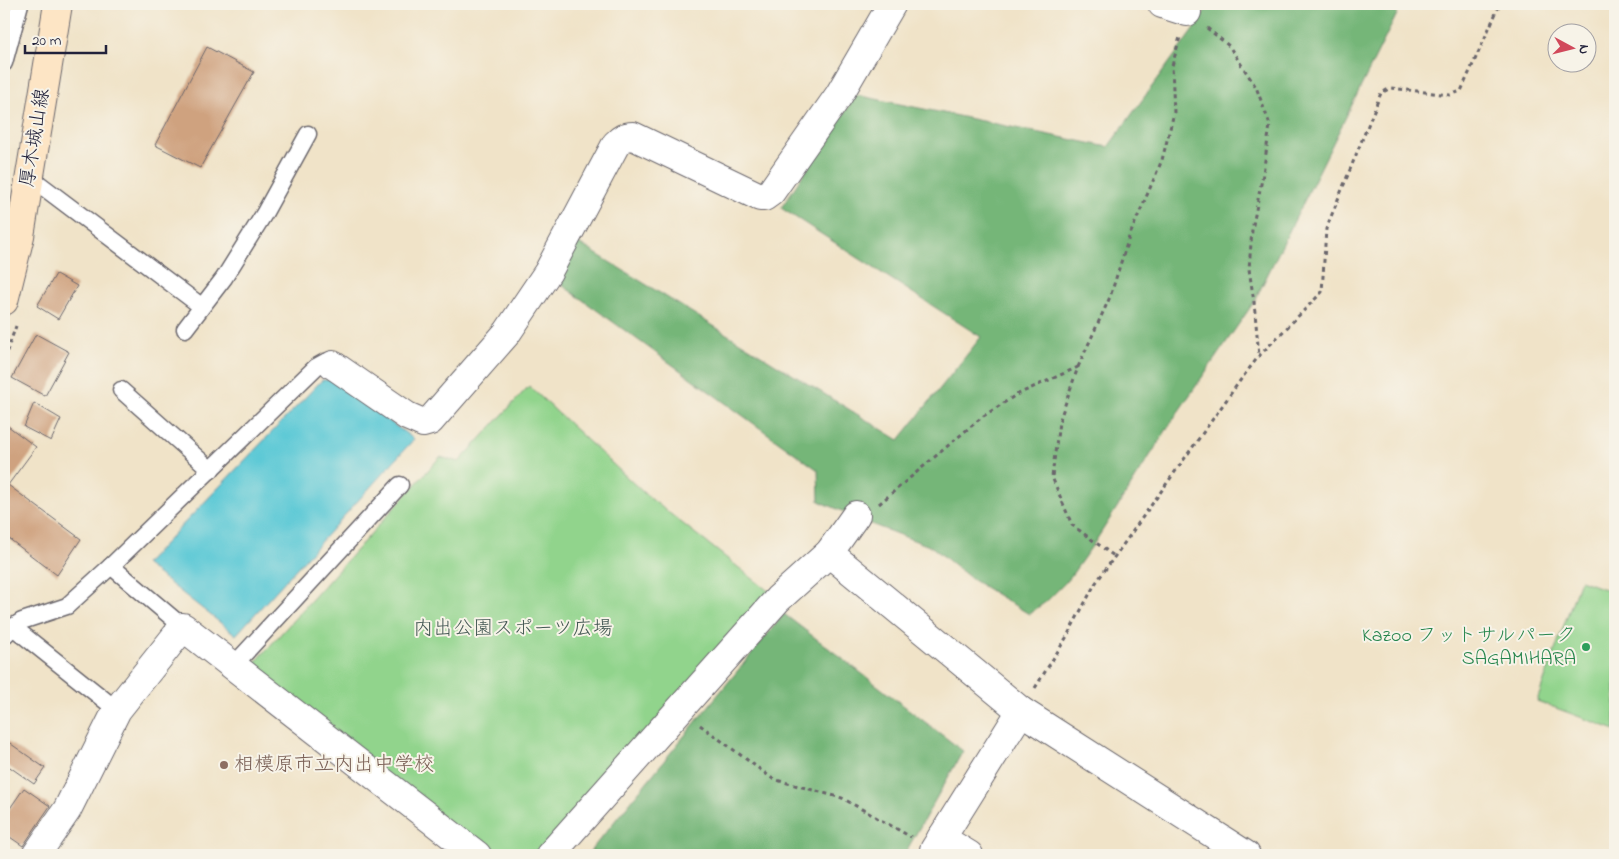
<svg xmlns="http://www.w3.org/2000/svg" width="1619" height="859" font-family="'Indie Flower','Klee One',sans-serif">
  <rect width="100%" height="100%" fill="#f7f3e8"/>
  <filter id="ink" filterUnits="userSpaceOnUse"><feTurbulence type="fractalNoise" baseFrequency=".02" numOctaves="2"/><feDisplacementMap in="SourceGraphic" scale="10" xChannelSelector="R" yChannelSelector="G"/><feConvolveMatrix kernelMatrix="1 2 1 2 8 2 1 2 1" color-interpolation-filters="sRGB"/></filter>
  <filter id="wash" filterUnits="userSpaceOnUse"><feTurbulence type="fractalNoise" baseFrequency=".0096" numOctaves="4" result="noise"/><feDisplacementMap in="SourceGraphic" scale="20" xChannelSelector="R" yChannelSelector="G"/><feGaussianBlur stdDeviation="1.12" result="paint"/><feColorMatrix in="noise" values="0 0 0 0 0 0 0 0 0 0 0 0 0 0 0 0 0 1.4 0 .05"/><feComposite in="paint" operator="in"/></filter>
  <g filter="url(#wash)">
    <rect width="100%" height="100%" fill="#f0e3c8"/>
    <!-- green -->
    <g fill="#91d48c" stroke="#5a7b64">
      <polygon points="529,386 645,494 771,593 537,855 485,855 251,667 440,457 459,462"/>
      <polygon points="1580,580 1615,593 1615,730 1537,701"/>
    </g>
    <!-- forest -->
    <g fill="#74b678" stroke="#4b6c5a">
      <polygon points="1209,4 1402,4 1254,302 1176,415 1095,542 1068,580 1047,601 1029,614 973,580 932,547 876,526 819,501 818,470 555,280 577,242 899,440 981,337 781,208 856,95 1108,147 1196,26"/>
      <polygon points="784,614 963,751 904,855 587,855"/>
    </g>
    <!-- water -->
    <polygon fill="#5dc9d6" stroke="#407688" points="322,380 332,380 414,439 236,635 145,564"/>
    <g id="blocks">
      <!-- building -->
      <g fill="#cfa27f">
        <polygon points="207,47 254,72 200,168 155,145"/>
        <polygon points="56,274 77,286 58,319 37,306"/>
        <polygon points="36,334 69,352 45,396 12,378"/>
        <polygon points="34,403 61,419 51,441 24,427"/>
        <polygon points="4,423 36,447 8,485 81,539 57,575 4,535"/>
        <polygon points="4,739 45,768 34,784 4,763"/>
        <polygon points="24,788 50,806 23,846 4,833 4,817"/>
      </g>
    </g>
  </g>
  <g filter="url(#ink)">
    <use href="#blocks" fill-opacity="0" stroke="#6a666c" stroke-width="1"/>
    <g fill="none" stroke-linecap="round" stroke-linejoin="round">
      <!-- service casing -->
      <g stroke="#6a666c" stroke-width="19">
        <g id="service">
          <polyline points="4,63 20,4"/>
          <polyline points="30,177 201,306"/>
          <polyline points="185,329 224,278 264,214 308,134"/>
          <polyline points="121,390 211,470"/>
          <polyline points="111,566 183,627"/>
          <polyline points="13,627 117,710"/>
          <polyline points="4,636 13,627 22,621 67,606 111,566 316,367 325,362 333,365"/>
          <polyline points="234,665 400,485"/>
        </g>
      </g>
      <!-- minor casing -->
      <g stroke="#6a666c" stroke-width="30">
        <g id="minor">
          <polyline points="1162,4 1187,12"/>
          <path d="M 333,365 L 407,416 L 423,423 L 430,421 L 507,333 L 548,272 L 616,144 C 621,139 625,136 633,136 L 760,197 L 764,197 L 771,192 L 839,95 L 892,4"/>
          <polyline points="829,553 1021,711 1246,855"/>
          <polyline points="941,838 969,855"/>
          <polyline points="36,855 67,810 117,710 183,627 477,855"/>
          <polyline points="550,855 778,599 829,553 856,515"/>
          <polyline points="936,855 934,850 1021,711"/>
        </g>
      </g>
      <!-- secondary casing -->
      <g stroke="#6a666c" stroke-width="30">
        <polyline id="secondary" points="4,301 20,236 58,4"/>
      </g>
      <!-- path -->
      <g stroke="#6a666c" stroke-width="3" stroke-dasharray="4 4" stroke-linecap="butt">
        <polyline points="1207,28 1229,46 1256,87 1270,125 1263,174 1252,230 1249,269 1254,302 1259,356"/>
        <polyline points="4,359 16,326"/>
        <polyline points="1078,367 1110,297 1129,237 1162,160 1174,113 1172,66 1180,37"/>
        <polyline points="879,504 982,417 1016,395 1078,367 1059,422 1052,477 1072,525 1114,556"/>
        <polyline points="1035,688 1066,638 1095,584 1242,378 1259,356 1322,292 1326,229 1381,93 1391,88 1450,95 1461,91 1500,4"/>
        <polyline points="700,725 773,779 842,798 911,837"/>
      </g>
      <!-- service -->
      <use href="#service" stroke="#fff" stroke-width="16"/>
      <!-- minor -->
      <use href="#minor" stroke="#fff" stroke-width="28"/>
      <!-- secondary -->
      <use href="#secondary" stroke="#fde5c5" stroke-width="28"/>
    </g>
  </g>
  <!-- markers -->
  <circle fill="#2e9e5b" stroke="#f7f3e8" stroke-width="2" cx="1586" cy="647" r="5"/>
  <circle fill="#8d6e63" stroke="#f7f3e8" stroke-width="2" cx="224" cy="765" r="5"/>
  <g text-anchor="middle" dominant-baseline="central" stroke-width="4" stroke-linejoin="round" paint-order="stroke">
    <!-- street labels -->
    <g font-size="20" fill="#22223b" stroke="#f7f3e8">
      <text transform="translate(36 138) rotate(-81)">厚木城山線</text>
    </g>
    <!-- park labels -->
    <g font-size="20" fill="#435753" stroke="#f7f3e8">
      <text x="513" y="629">内出公園スポーツ広場</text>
    </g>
    <!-- leisure labels -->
    <g font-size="20" fill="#27864d" stroke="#f7f3e8" text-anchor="end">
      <text x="1576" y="636">Kazoo フットサルパーク<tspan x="1576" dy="23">SAGAMIHARA</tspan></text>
    </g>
    <!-- education labels -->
    <g font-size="20" fill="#785e54" stroke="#f7f3e8" text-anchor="start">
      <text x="234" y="765">相模原市立内出中学校</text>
    </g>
  </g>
  <!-- margin -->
  <rect width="1619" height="859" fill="none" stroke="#f7f3e8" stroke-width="20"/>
  <!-- north arrow -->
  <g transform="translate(1572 48) rotate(97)"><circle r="24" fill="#f7f3e8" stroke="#a29fa3"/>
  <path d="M0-4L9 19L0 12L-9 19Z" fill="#d1495b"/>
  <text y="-8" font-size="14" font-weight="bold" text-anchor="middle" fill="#22223b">N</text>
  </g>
  <!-- scale -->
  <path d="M25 45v8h81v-8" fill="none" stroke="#22223b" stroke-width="2.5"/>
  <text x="32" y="45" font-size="15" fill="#22223b" stroke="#f7f3e8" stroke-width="4" paint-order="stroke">20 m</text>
</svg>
